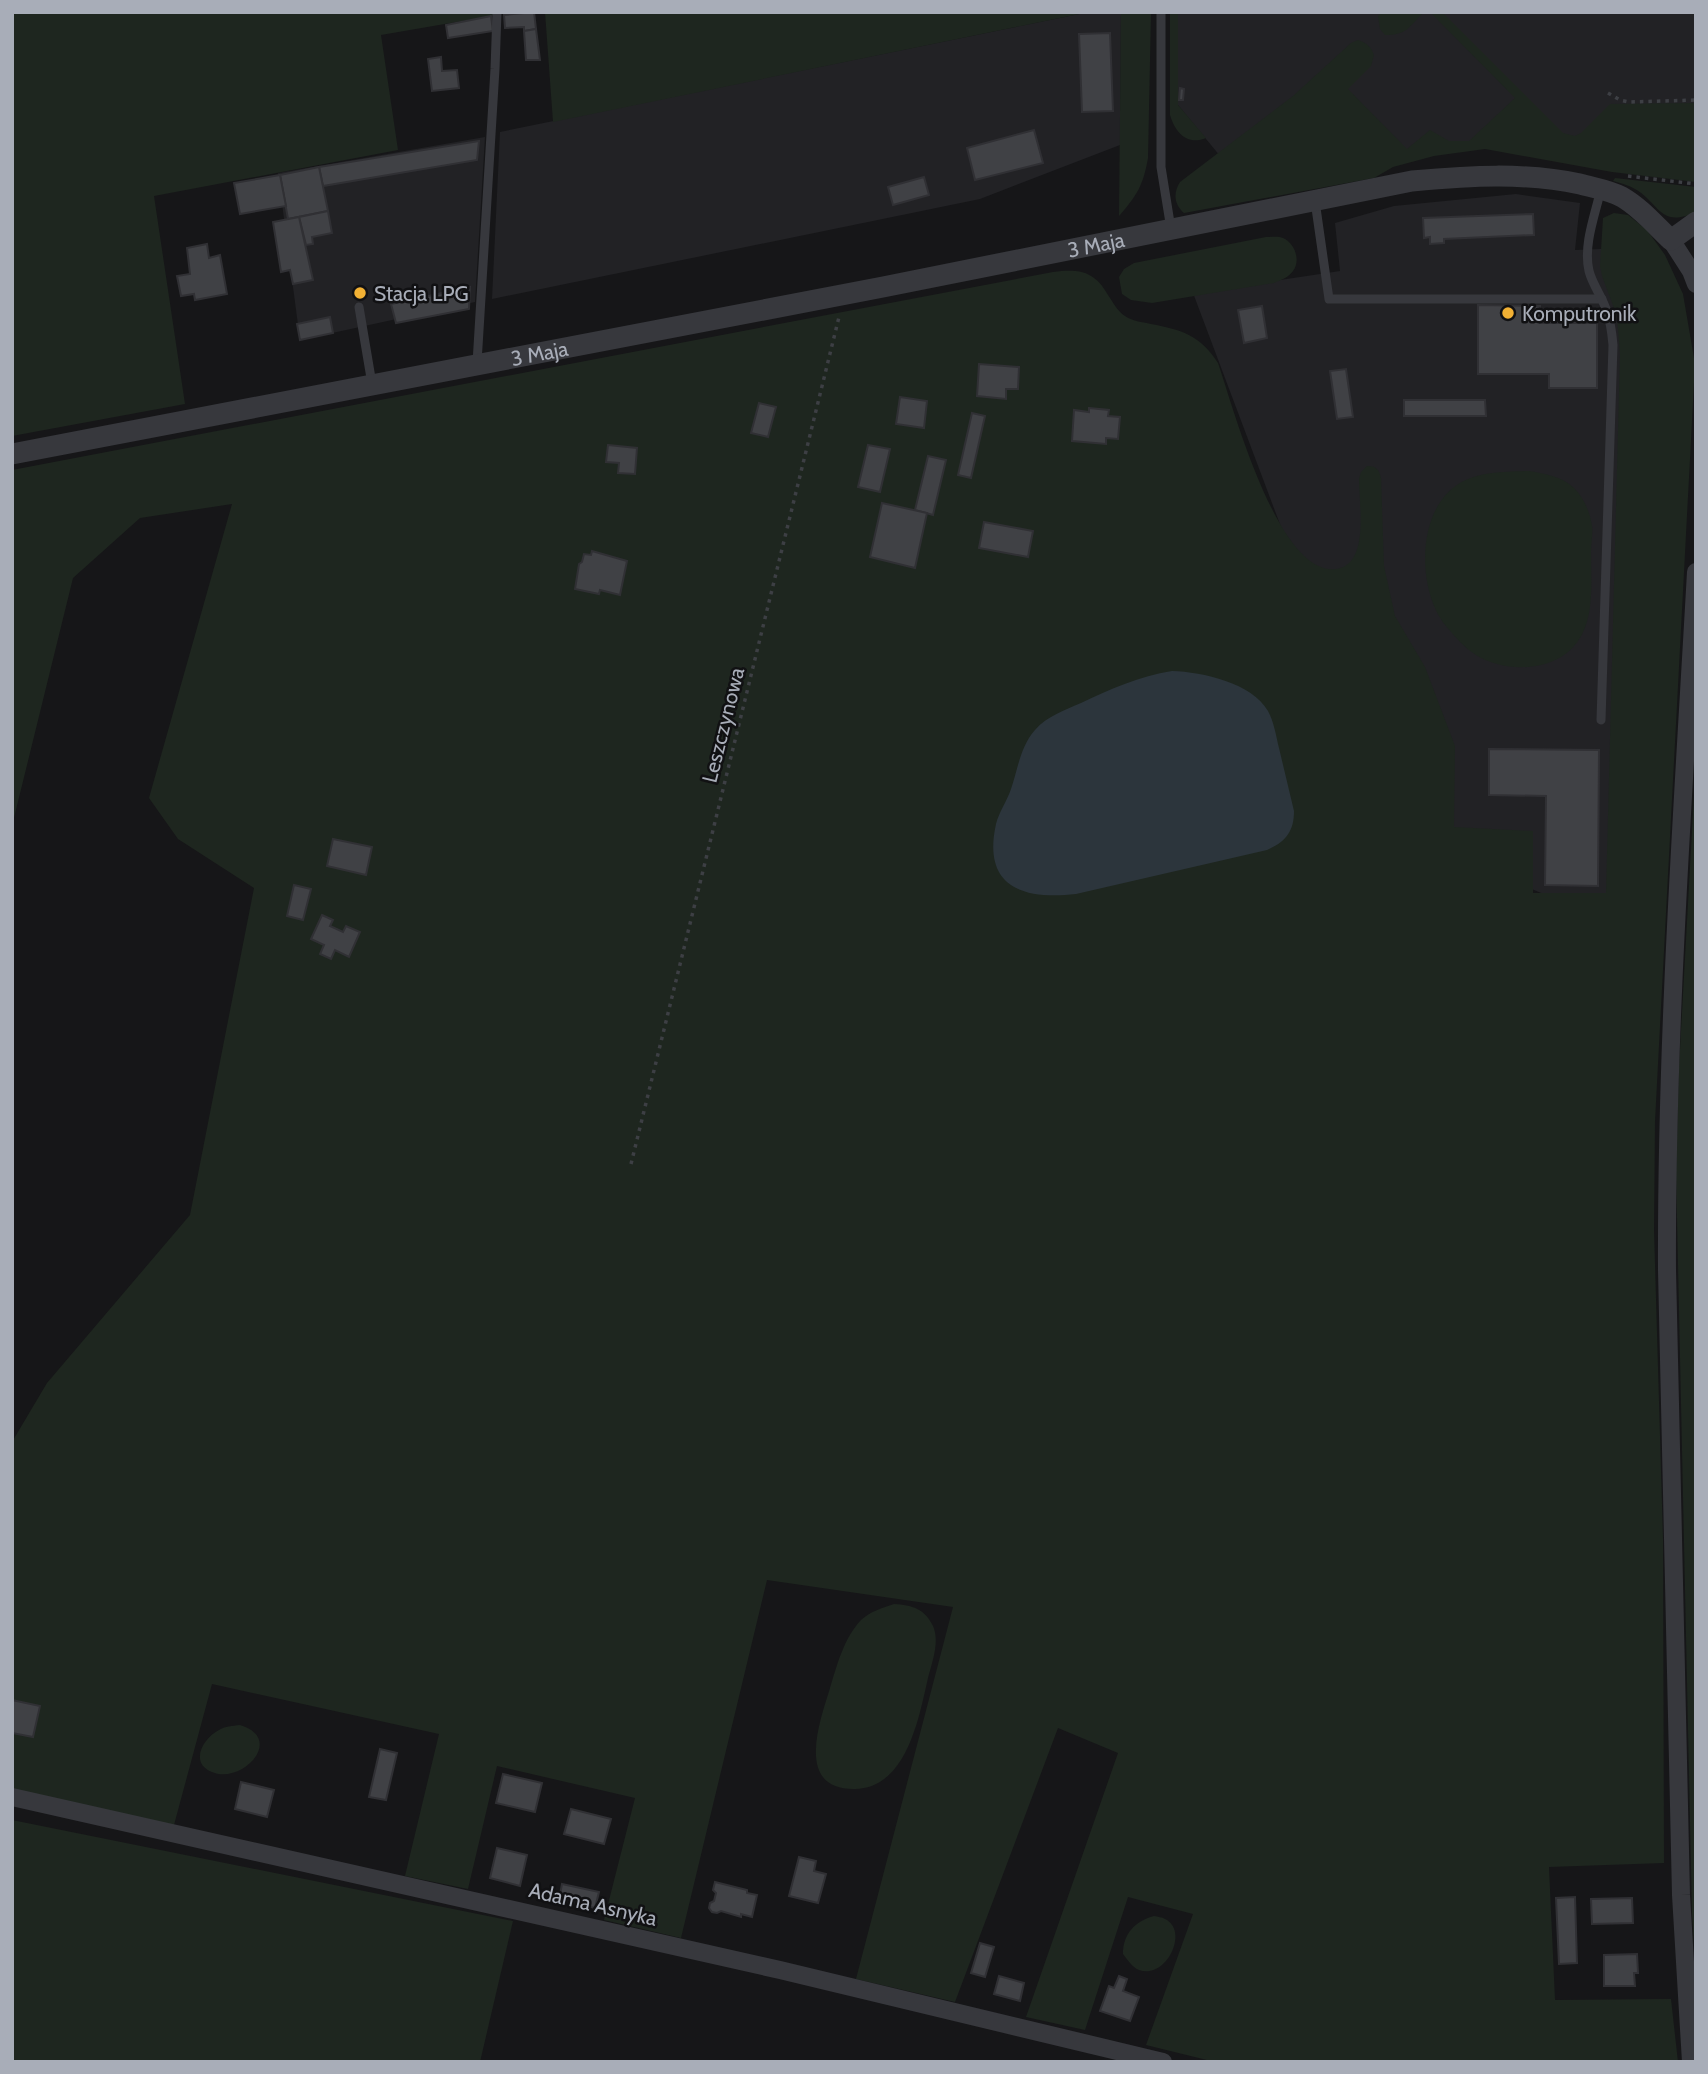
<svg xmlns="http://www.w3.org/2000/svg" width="1708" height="2074" font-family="Cabin,sans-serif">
  <rect width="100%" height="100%" fill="#161618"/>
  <!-- built -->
  <g fill="#222225">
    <polygon points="1089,12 1121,12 1120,145 980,199 492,299 500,132"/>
    <polygon points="1178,12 1696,12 1696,170 1477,145 1244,185 1178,105"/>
    <polygon points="485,137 475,302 300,340 278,173"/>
    <polygon points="1516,194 1580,203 1575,250 1627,248 1636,933 1390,829 1316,620 1193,293 1340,271 1335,223 1394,206"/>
  </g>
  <!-- green -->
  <g fill="#1e261f">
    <polygon points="12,12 515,12 381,35 398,150 154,196 185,404 12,436"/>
    <polygon points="545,12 1089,12 553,122"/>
    <path d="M 1121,12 L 1151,12 L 1148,158 C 1143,186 1137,195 1119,216 Z"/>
    <path d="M 1170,12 L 1178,12 L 1178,105 L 1206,138 C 1187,146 1175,132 1170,115 Z"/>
    <path d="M 1382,12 L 1424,12 C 1409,27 1407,35 1385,35 L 1380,29 L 1378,16 Z"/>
    <path d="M 1430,12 L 1442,12 L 1563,133 L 1575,136 L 1581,133 L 1610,104 L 1696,103 L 1696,182 L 1612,172 L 1485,149 L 1434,156 L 1393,167 L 1374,178 L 1184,213 C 1174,204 1173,193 1180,182 L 1293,96 L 1351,43 L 1358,40 C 1367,43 1371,47 1374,55 L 1371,66 L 1348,89 L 1407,149 L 1430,130 L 1449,141 L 1469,141 L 1515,98 Z"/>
    <path d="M 1615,178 L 1696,187 L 1696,212 C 1659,229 1660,203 1635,189 C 1628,185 1620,183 1613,181 Z"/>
    <path d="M 1614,213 L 1628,215 L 1647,230 L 1665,255 L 1683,294 L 1695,364 L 1655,1121 L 1654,1230 L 1663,1539 L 1664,1863 L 1549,1867 L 1555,2000 L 1671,1999 L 1678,2062 L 1215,2062 L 1146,2045 L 1193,1914 L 1128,1897 L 1085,2030 L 1026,2017 L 1118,1753 L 1058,1728 L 955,2002 L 856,1979 L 953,1607 L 767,1580 L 681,1938 L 604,1920 L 635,1798 L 497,1766 L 468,1889 L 405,1876 L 439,1734 L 212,1684 L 174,1825 L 12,1790 L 12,1442 L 47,1383 L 190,1215 L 254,888 L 178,839 L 149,798 L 232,504 L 140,518 L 73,578 L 12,826 L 12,470 L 1053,272 C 1078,269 1094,270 1108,295 C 1113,302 1117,311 1125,316 C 1132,321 1142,322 1151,324 C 1182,330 1200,335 1218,363 C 1233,406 1278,577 1336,569 C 1370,565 1359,504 1359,479 L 1361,472 L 1367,466 C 1376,466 1379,469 1381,478 L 1384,566 L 1395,616 L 1425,667 L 1455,746 L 1454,827 L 1533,831 L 1533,893 L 1606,893 L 1620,354 L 1617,316 L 1602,276 L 1600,266 L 1603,218 Z"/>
    <path d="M 1266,237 C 1271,237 1279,236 1283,238 C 1295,243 1301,261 1293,271 C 1289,277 1281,280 1274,283 L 1152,303 L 1131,300 L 1122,294 L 1119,277 L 1124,269 L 1134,263 Z"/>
    <path d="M 1529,471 C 1545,474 1562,476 1574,488 C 1584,498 1590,512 1592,526 C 1593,534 1591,544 1591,552 C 1591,580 1595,617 1578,641 C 1557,672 1506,674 1476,655 C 1464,647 1455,637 1446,626 C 1417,591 1416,512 1457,485 C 1478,471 1505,472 1529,471 Z"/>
    <polygon points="1696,758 1696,1971 1692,1914 1676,1171 1679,1067"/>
    <path d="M 894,1604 C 912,1605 925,1609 933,1626 C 940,1642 932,1662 928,1678 C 919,1717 907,1788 855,1789 C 794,1790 820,1721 830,1688 C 837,1665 844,1638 861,1620 C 871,1611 882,1608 894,1604 Z"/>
    <path d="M 240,1725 C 286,1739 241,1785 212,1772 C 189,1763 203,1738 219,1730 C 225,1726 232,1726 240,1725 Z"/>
    <polygon points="12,1820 513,1921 480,2062 12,2062"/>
    <path d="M 1154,1916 C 1158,1917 1162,1917 1165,1919 C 1190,1931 1166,1980 1139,1970 C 1132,1967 1127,1959 1123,1954 C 1123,1934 1135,1921 1154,1916 Z"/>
  </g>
  <!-- water -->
  <path fill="#2c353c" d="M 1172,671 C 1203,672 1252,683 1268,711 C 1274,722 1276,736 1279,748 C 1284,769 1289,790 1294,811 C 1294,832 1285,842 1267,850 L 1076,894 C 1023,900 982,887 996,824 C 999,812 1007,801 1011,789 C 1018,769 1020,747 1035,730 C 1047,716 1065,710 1081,703 C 1111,689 1139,676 1172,671 Z"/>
  <!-- building -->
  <g fill="#404145" stroke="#303034" stroke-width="2">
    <polygon points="534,12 536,29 524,31 524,27 505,28 504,15"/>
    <polygon points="491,16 493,31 448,38 446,25"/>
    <polygon points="536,29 540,60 526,60 524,31"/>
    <polygon points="1110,33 1113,111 1082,112 1079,34"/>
    <polygon points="441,57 442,71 457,70 459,88 432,91 428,59"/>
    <polygon points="1180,88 1184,89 1183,100 1179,100"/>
    <polygon points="1034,130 1043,163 975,180 967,148"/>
    <polygon points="479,141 477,160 323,186 319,167"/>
    <polygon points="319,167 328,211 288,219 280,175"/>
    <polygon points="280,175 286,206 240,214 234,183"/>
    <polygon points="924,177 929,195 893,205 888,187"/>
    <polygon points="328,211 332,233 312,237 313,244 306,245 299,217"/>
    <polygon points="1533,214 1534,235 1444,239 1444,243 1430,244 1430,237 1424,238 1423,218"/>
    <polygon points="299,217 313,280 293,284 290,270 281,272 273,222"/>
    <polygon points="207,244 209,258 220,255 227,294 195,300 194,294 181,296 177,276 190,274 187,248"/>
    <polygon points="470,287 469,309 396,323 391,304"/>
    <polygon points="1478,305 1540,306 1540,323 1597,323 1597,388 1549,388 1549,374 1478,374"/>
    <polygon points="1262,306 1267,338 1244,343 1238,310"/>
    <polygon points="330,317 333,333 300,340 297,324"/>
    <polygon points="979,364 1019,367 1018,389 1006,389 1006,399 977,396"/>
    <polygon points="1346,369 1353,417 1337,419 1330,371"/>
    <polygon points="900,397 927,401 924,428 896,424"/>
    <polygon points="1404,400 1485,400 1486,416 1404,416"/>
    <polygon points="759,403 776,407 768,437 751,433"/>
    <polygon points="1089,408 1109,410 1108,416 1120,417 1118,439 1106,438 1106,444 1072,441 1074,410 1089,412"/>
    <polygon points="972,413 985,416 971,478 958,475"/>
    <polygon points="608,445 637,448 635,474 618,473 619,463 606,462"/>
    <polygon points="868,445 890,449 880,492 858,487"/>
    <polygon points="928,456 946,460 933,515 915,510"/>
    <polygon points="882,503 927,513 915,568 870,557"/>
    <polygon points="984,522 1033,531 1028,557 979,548"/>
    <polygon points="592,551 627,561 620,595 600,590 599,594 575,589 579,564 582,562 584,554 591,555"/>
    <polygon points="1489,749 1599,750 1598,886 1545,885 1546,796 1489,795"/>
    <polygon points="333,839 372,847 366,875 327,866"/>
    <polygon points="294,885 311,889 303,920 287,916"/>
    <polygon points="322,915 333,920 330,926 343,932 346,926 360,932 349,957 335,950 331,959 320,954 324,945 311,939"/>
    <polygon points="12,1700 40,1706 33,1737 12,1733"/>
    <polygon points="380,1749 397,1753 386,1800 369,1797"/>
    <polygon points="503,1774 542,1783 535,1812 496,1803"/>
    <polygon points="241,1782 274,1790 267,1817 235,1809"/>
    <polygon points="571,1809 611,1819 604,1844 564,1834"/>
    <polygon points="497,1848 527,1855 520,1886 490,1878"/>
    <polygon points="799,1857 816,1861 814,1871 826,1874 818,1903 789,1896"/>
    <polygon points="715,1882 747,1890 747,1893 757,1895 752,1917 741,1914 741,1917 721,1911 717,1913 712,1912 709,1908 710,1903 714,1901 716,1893 713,1890"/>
    <polygon points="562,1884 599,1892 595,1908 559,1900"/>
    <polygon points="1575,1897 1577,1963 1559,1964 1556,1898"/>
    <polygon points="1632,1898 1633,1923 1592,1924 1591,1899"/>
    <polygon points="980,1943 994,1947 985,1977 971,1973"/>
    <polygon points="1637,1954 1638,1973 1634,1973 1635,1986 1604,1986 1604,1955"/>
    <polygon points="999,1976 1024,1983 1020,2001 994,1994"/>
    <polygon points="1119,1976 1127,1979 1123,1991 1139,1997 1130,2021 1100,2011 1109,1986 1114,1988"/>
  </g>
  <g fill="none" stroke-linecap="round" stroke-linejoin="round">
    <!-- path -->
    <g stroke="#3d3f44" stroke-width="3.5" stroke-dasharray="3.5 5" stroke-linecap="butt">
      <polyline points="1608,93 1620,100 1629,102 1696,100"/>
      <polyline points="1628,176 1696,184"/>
      <polyline points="631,1164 839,317"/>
    </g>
    <!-- service -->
    <g stroke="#37383d" stroke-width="9">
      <polyline points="1161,12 1161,167 1171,229"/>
      <polyline points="1315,201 1329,299 1602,299"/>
      <polyline points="359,307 372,384"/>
      <polyline points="477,363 495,69 497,12"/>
      <path d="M 1601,720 L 1613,345 C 1612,334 1611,323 1607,312 C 1603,298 1593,286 1589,271 C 1583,245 1595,215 1601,189"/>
    </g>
    <!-- minor -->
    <g stroke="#37383d" stroke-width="18">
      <polyline points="1671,240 1691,271 1696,284"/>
      <polyline points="12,1797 780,1970 1163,2062"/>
      <path d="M 1691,2062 L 1681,1895 L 1667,1270 C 1666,1037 1683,804 1696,572"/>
    </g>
    <!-- tertiary -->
    <path stroke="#37383d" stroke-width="21" id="s1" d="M 12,454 L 883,287 L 1412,181 C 1469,176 1524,172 1580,184 C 1594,188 1609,190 1622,197 C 1641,208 1655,225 1671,240 L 1696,222"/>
  </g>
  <!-- markers -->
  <g fill="#f2b134" stroke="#111113" stroke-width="2.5">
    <circle cx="360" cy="293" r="7"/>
    <circle cx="1508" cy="313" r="7"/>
  </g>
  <g text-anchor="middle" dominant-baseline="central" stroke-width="5" stroke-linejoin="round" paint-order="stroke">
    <!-- street labels -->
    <g font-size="21" fill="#a8adb8" stroke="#111113">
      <text stroke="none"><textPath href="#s1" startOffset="1104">3 Maja</textPath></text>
      <text stroke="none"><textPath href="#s1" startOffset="537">3 Maja</textPath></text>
      <text transform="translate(723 725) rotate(-76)">Leszczynowa</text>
      <text transform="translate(593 1904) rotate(13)">Adama Asnyka</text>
    </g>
    <!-- poi labels -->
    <g font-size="21" fill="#a8adb8" stroke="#111113" text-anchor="start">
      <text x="374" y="293">Stacja LPG</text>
      <text x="1522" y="313">Komputronik</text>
    </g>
  </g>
  <!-- border -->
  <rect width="1708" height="2074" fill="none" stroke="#a8adb8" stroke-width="28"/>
</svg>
